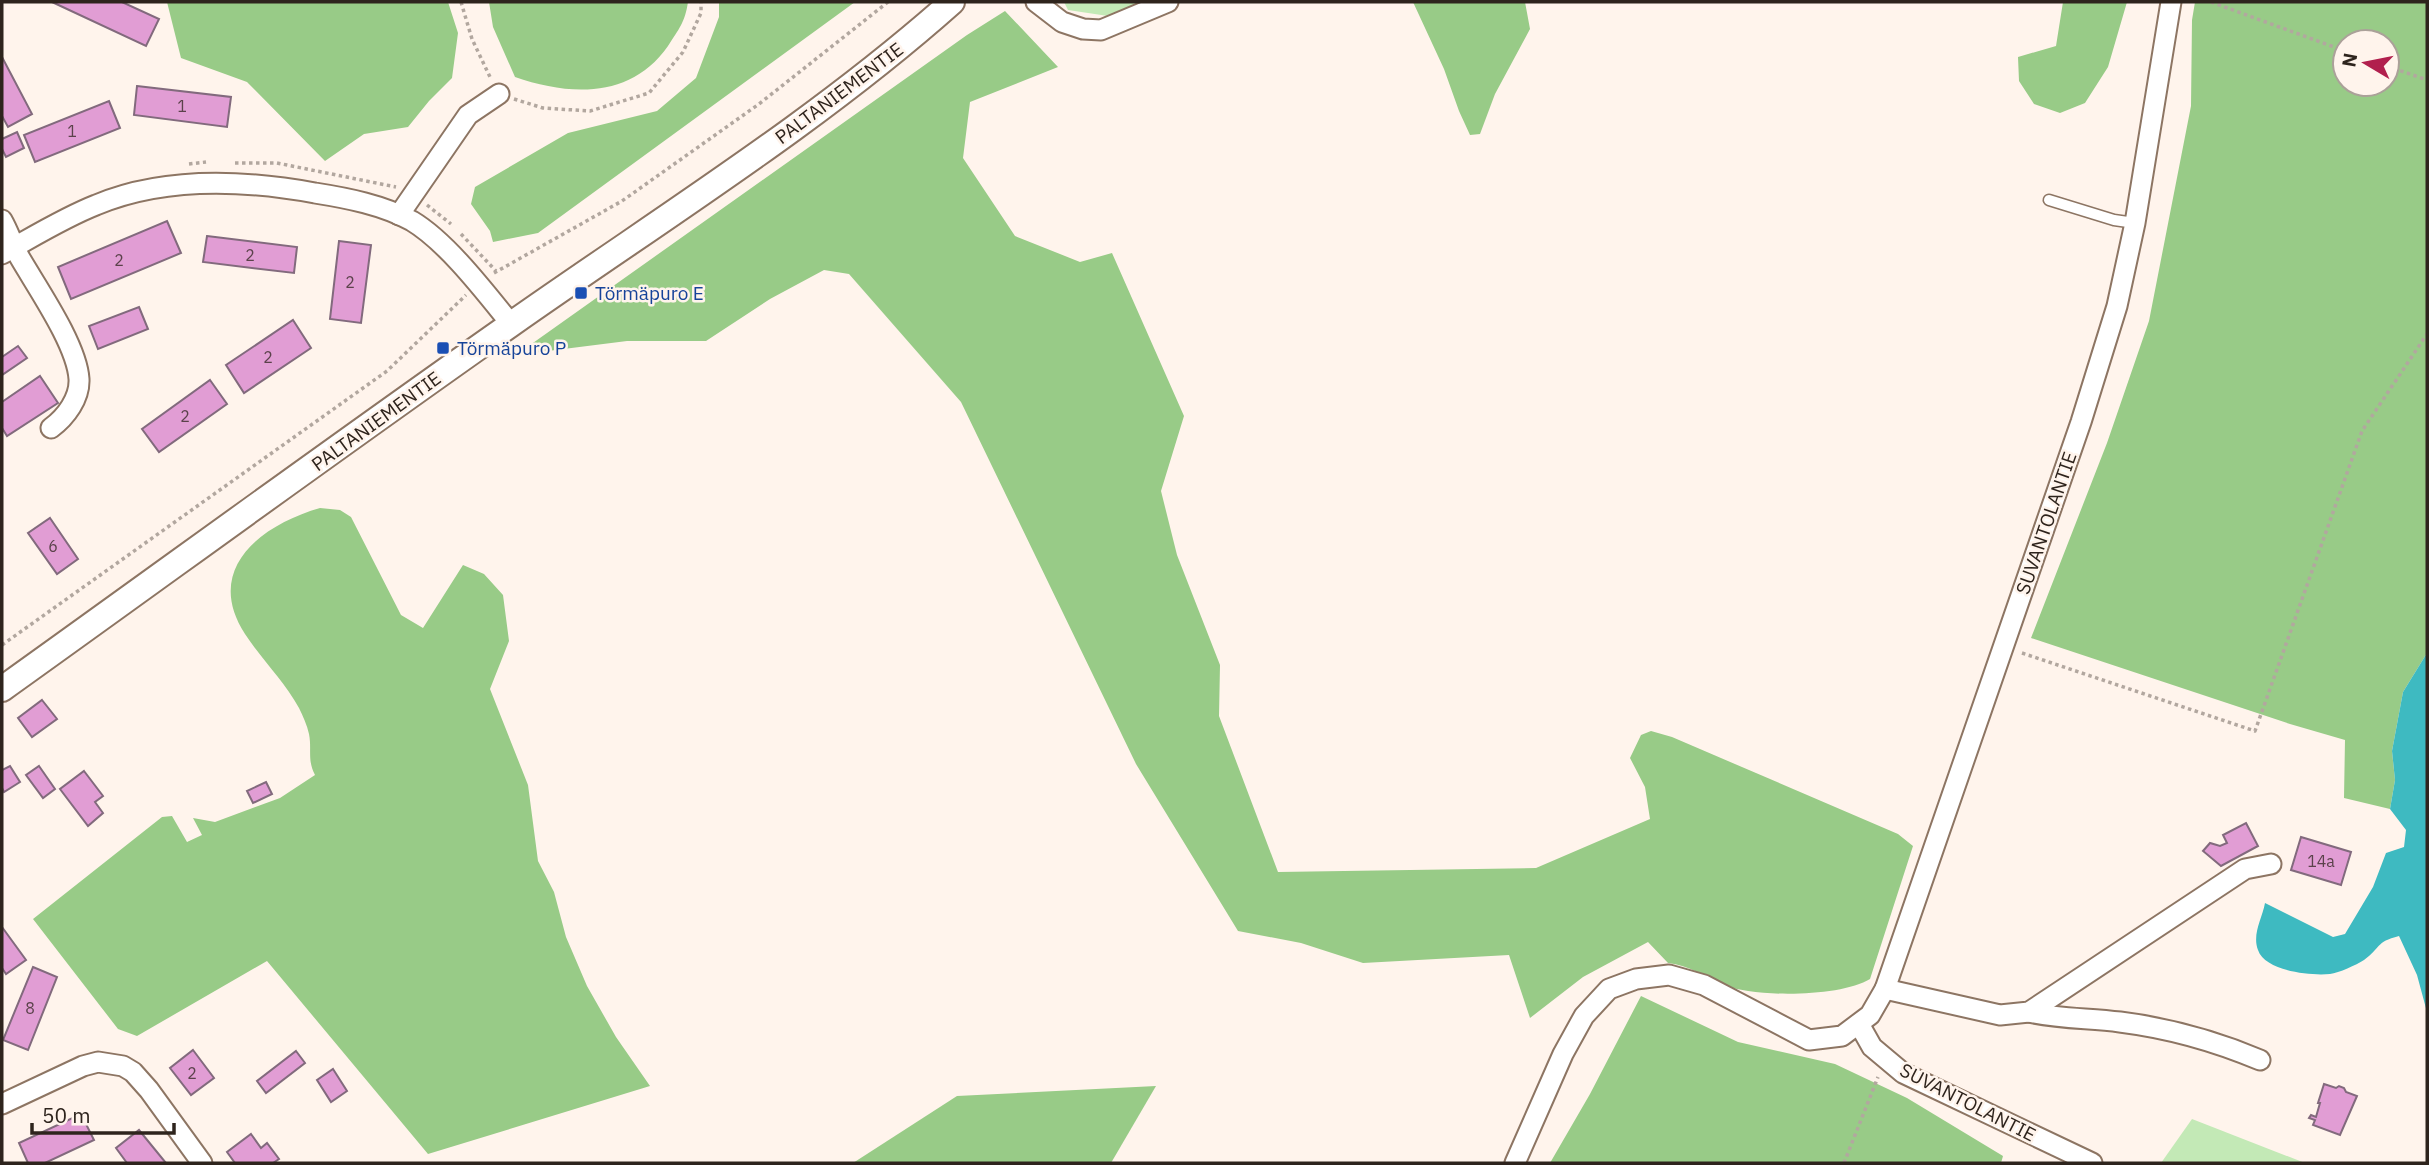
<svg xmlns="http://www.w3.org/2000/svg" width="2429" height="1165" font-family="'IBM Plex Sans',sans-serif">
  <rect width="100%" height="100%" fill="#fff4ec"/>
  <!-- green -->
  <g fill="#c3e9b6">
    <polygon points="1064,2 1142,2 1108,16 1068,10"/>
    <polygon points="2192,1119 2305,1163 2161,1163"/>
  </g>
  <!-- forest -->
  <g fill="#98cb87" fill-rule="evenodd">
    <polygon points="167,2 448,2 458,33 452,78 429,101 408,127 364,134 325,161 247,82 181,58"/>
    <path d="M 489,2 L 688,2 C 685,22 679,29 668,46 C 631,99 570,96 515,77 L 493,27 Z"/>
    <polygon points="719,2 855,2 538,233 493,242 490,231 471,204 475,187 568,133 657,111 696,78 719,17"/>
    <polygon points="1413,2 1525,2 1530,29 1495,94 1480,134 1470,135 1459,111 1444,69"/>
    <polygon points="2063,2 2127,2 2108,67 2085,103 2060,113 2034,104 2019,81 2018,57 2056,46"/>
    <path d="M 2195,2 L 2427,2 L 2427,653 L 2403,692 L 2392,751 L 2395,780 L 2390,809 L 2344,798 L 2345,740 L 2290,724 L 2031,638 L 2107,443 L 2149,321 L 2191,106 L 2192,20 ZM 2345,42 L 2387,42 L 2387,84 L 2345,84 Z"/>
    <path d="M 1005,11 L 1058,67 L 970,102 L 963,158 L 1015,236 L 1080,262 L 1112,253 L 1184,416 L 1161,491 L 1177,555 L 1220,665 L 1219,716 L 1278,872 L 1536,868 L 1650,819 L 1645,787 L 1630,758 L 1641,735 L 1651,731 L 1672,737 L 1898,834 L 1913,846 L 1870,979 C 1841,997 1755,998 1724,985 C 1705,977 1689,965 1668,963 L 1648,942 L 1583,977 L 1530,1018 L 1509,955 L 1363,963 L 1301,943 L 1238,931 L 1136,764 L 961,402 L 849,274 L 824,270 L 770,299 L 706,341 L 627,341 L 516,355 L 967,35 Z"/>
    <path d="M 320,508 L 340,510 L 351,517 L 401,615 L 423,628 L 463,565 L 484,574 L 503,595 L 509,641 L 490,689 L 528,785 L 538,861 L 554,892 L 566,937 L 587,986 L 616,1037 L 650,1086 L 428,1154 L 267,961 L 137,1036 L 118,1029 L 33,919 L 162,817 L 172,816 L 187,842 L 202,835 L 193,818 L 215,822 L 280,798 L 315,775 C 307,760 312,749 309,734 C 307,725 303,716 299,708 C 284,681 262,660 245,634 C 203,569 261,525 320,508 Z"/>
    <polygon points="1641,996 1738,1042 1835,1064 1907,1098 2003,1156 2001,1163 1550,1163 1590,1094"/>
    <polygon points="1156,1086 1111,1163 853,1163 957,1096"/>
  </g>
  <!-- water -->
  <path fill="#3ebac1" d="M 2427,653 L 2427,1012 L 2417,975 L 2399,936 C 2375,942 2381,948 2364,960 C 2356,965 2339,973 2330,974 C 2310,976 2265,971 2258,950 C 2252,934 2262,919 2265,903 L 2333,937 L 2345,934 L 2373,887 L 2386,853 L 2404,847 L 2406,830 L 2390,809 L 2395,780 L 2392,751 L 2403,692 Z"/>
  <!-- building -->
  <g fill="#e19dd4" stroke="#826a7d" stroke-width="2">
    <polygon points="52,2 122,2 159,19 146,46"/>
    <polygon points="2,57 32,114 8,127 2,116"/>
    <polygon points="137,86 231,97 227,127 134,115"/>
    <polygon points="109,101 120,128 35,162 24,135"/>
    <polygon points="17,132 24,148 6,157 2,149 2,139"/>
    <polygon points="167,221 181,253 71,299 58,267"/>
    <polygon points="207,236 297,247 294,273 203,262"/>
    <polygon points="339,241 371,245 361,323 330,319"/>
    <polygon points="139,307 148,329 98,349 89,326"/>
    <polygon points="293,320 311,348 244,393 226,365"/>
    <polygon points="18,346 27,358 2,375 2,357"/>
    <polygon points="40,376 58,403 7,436 2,428 2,402"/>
    <polygon points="210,380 227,404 159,452 142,429"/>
    <polygon points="50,518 78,559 57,574 28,533"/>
    <polygon points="42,700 57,719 32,737 18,718"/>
    <polygon points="10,766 20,782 4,792 2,788 2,770"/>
    <polygon points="39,766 55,789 43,798 26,775"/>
    <polygon points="84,771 103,796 95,802 103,813 88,826 60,789"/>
    <polygon points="266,782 272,794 253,803 247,791"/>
    <polygon points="2246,823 2258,846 2221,866 2203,851 2210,843 2220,846 2227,843 2223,835"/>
    <polygon points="2301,837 2351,852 2341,885 2291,870"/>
    <polygon points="2,927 26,960 6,974 2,968"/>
    <polygon points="33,967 57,977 28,1050 3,1040"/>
    <polygon points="193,1050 214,1078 191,1095 170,1068"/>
    <polygon points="296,1051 305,1063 266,1093 257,1081"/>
    <polygon points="333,1069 347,1091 331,1102 317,1080"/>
    <polygon points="2324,1084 2336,1088 2339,1086 2344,1088 2346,1092 2357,1096 2340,1135 2313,1125 2315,1120 2309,1118 2311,1115 2316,1117 2320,1103 2318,1103"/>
    <polygon points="81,1114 94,1140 45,1163 28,1163 19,1143"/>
    <polygon points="139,1130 166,1163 127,1163 116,1148"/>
    <polygon points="251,1134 261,1148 267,1143 279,1159 273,1163 235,1163 227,1152"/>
  </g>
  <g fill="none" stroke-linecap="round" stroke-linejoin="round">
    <!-- service casing -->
    <g stroke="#8d7563" stroke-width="13">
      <polyline id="service" points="2049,200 2114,220 2135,223"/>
    </g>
    <!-- minor casing -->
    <g stroke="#8d7563" stroke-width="23">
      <g id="minor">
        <polyline points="1036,2 1062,22 1083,29 1101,30 1168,2"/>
        <polyline points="399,215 468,115 499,94"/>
        <path d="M 2,220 C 9,232 13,246 20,258 C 38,289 77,345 79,379 C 80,398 66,417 51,428"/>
        <path d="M 2,254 C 33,237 63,218 96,205 C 165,176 244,180 315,193 C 347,198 383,205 412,221 C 447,242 485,292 511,324"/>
        <polyline points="1885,989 2000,1015 2029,1012 2245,869 2271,864"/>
        <path d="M 2029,1012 C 2059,1019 2089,1018 2120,1022 C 2168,1028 2215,1041 2260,1060"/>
        <polyline points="1859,1024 1872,1047 1903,1073 2092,1163"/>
        <polyline points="2,1104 83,1066 98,1062 123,1066 133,1072 149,1090 202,1163"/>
        <polyline points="1515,1163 1563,1054 1584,1016 1609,989 1636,979 1669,975 1704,985 1809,1040 1842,1036 1870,1015 1885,989 2081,422 2117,306 2135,223 2171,2"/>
      </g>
    </g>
    <!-- tertiary casing -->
    <g stroke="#8d7563" stroke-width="28">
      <path id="tertiary" d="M 2,689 C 171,568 339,445 510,325 C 659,220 816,123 952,2"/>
    </g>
    <!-- path -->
    <g stroke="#b2a79f" stroke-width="3.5" stroke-dasharray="3.5 3.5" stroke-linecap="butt">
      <polyline points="461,2 472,39 490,77"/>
      <polyline points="2211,2 2345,51"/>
      <polyline points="2387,66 2427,80"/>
      <polyline points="514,99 543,108 590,111 649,93 683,52 701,13 701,2"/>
      <polyline points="235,163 277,163 396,187"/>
      <polyline points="189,164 206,162"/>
      <polyline points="427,205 451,224"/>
      <polyline points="461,234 496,271"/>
      <polyline points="494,273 622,201 759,104 888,2"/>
      <polyline points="2,645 387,371 466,295"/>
      <polyline points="2022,653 2255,731 2362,431 2427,334"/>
      <polyline points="1844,1163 1878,1077"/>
    </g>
    <!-- service -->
    <use href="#service" stroke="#fff" stroke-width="10"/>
    <!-- minor -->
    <use href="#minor" stroke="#fff" stroke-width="19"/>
    <!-- tertiary -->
    <use href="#tertiary" stroke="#fff" stroke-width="24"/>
  </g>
  <!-- markers -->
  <g fill="#1a4fb4" stroke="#fff4ec" stroke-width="2.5">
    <rect x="574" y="286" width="14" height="14" rx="3.5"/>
    <rect x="436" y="341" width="14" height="14" rx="3.5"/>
  </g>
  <g text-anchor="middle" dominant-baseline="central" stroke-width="5" stroke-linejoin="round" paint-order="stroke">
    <!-- number labels -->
    <g font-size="16" fill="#5b424b">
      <text x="182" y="106">1</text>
      <text x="72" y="131">1</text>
      <text x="250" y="255">2</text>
      <text x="119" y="260">2</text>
      <text x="350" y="282">2</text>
      <text x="268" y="357">2</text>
      <text x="185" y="416">2</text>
      <text x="53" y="546">6</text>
      <text x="2321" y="861">14a</text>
      <text x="30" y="1008">8</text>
      <text x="192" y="1073">2</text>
    </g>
    <!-- street labels -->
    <g font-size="19" fill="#2e241d" stroke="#fff4ec">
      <text transform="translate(839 93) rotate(-37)">PALTANIEMENTIE</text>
      <text transform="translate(376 421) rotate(-36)">PALTANIEMENTIE</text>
      <text transform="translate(2046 523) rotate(-71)">SUVANTOLANTIE</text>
      <text transform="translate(1968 1102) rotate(27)">SUVANTOLANTIE</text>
    </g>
    <!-- transit labels -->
    <g font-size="19" fill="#164399" stroke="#fff4ec" text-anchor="start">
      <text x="595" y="293">Törmäpuro E</text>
      <text x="457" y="348">Törmäpuro P</text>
    </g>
  </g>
  <!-- border -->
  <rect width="2429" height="1165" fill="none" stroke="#2e241d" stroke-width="7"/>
  <!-- north arrow -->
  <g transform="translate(2366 63) rotate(280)"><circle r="33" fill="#fff4ec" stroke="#aba199" stroke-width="2"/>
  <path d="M0-5L12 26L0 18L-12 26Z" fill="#b11f4d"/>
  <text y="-10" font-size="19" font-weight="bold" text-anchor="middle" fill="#2e241d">N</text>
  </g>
  <!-- scale -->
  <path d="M32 1123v10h142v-10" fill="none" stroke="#2e241d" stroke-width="3.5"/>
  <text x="42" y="1123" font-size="21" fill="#2e241d" stroke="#fff4ec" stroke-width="5" paint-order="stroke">50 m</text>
</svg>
